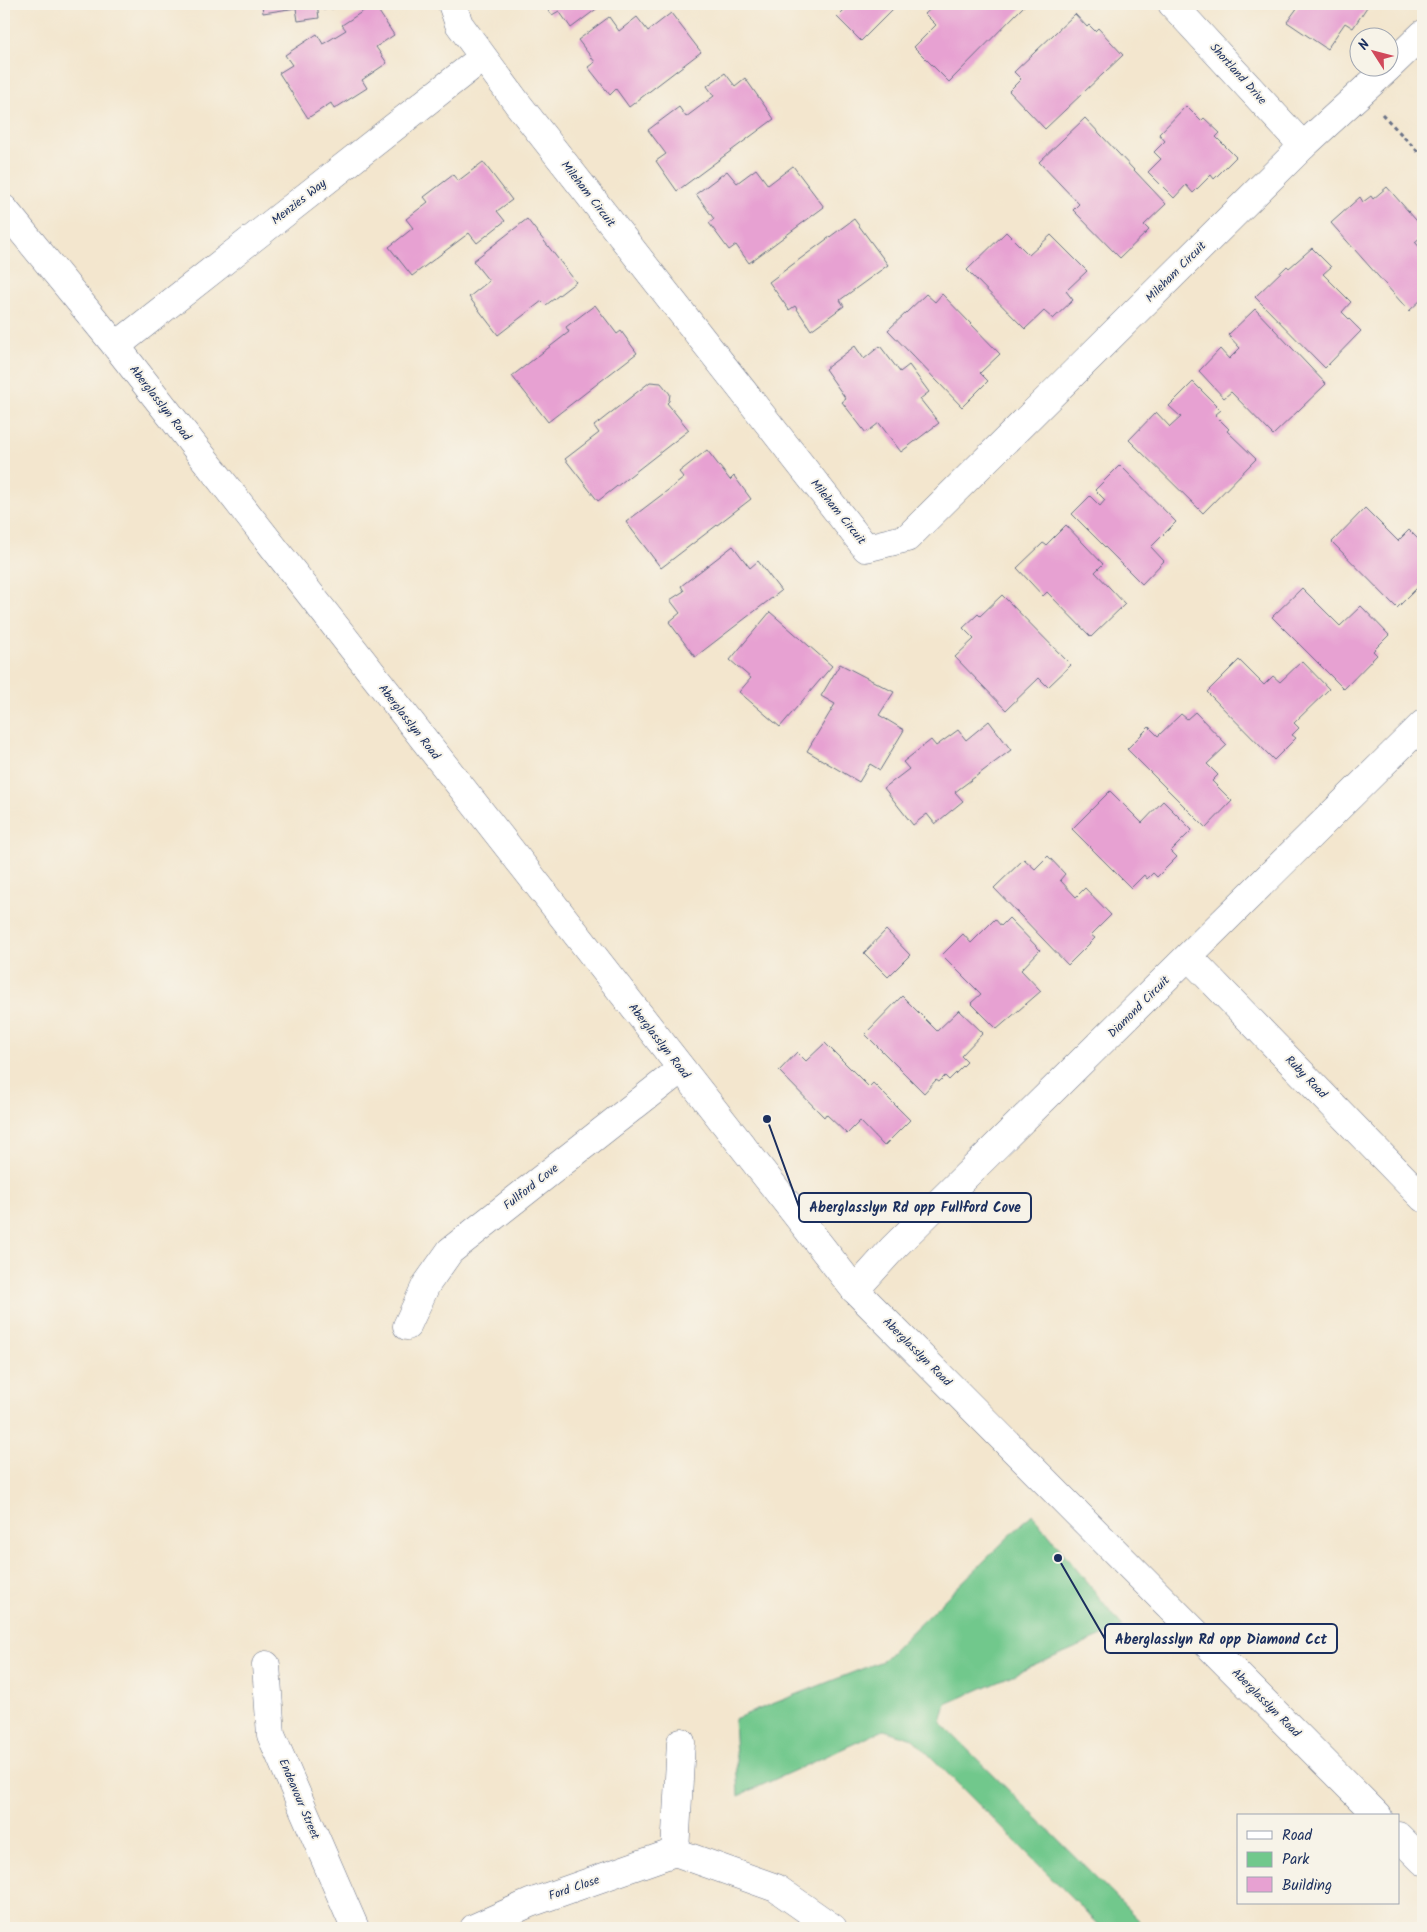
<svg xmlns="http://www.w3.org/2000/svg" width="1427" height="1932" font-family="Kalam,sans-serif">
  <rect width="100%" height="100%" fill="#f7f3e8"/>
  <filter id="ink" filterUnits="userSpaceOnUse"><feTurbulence type="fractalNoise" baseFrequency=".02" numOctaves="2"/><feDisplacementMap in="SourceGraphic" scale="10" xChannelSelector="R" yChannelSelector="G"/><feConvolveMatrix kernelMatrix="1 2 1 2 8 2 1 2 1" color-interpolation-filters="sRGB"/></filter>
  <filter id="wash" filterUnits="userSpaceOnUse"><feTurbulence type="fractalNoise" baseFrequency=".0096" numOctaves="4" result="noise"/><feDisplacementMap in="SourceGraphic" scale="20" xChannelSelector="R" yChannelSelector="G"/><feGaussianBlur stdDeviation="1.12" result="paint"/><feColorMatrix in="noise" values="0 0 0 0 0 0 0 0 0 0 0 0 0 0 0 0 0 1.4 0 .05"/><feComposite in="paint" operator="in"/></filter>
  <g filter="url(#wash)">
    <rect width="100%" height="100%" fill="#f3e6ce"/>
    <!-- green -->
    <polygon fill="#71c88c" stroke="#467c75" points="1032,1514 1123,1627 946,1704 941,1723 1147,1928 1102,1928 913,1739 884,1730 738,1796 734,1719 882,1661"/>
    <g id="blocks">
      <!-- building -->
      <g fill="#e7a1d2">
        <polygon points="262,4 317,4 319,18 298,21 296,8 263,13"/>
        <polygon points="322,4 360,4 360,5 323,10"/>
        <polygon points="374,4 394,35 376,47 387,63 362,80 367,88 334,109 331,103 308,118 279,73 292,65 285,55 317,34 323,44 346,30 342,25"/>
        <polygon points="544,4 603,4 571,28 559,11 552,15"/>
        <polygon points="845,4 898,4 861,41 837,17 848,6"/>
        <polygon points="936,4 1023,4 1025,5 949,82 914,47 936,25 925,14"/>
        <polygon points="1293,4 1369,4 1353,28 1345,23 1327,49 1287,22 1298,7"/>
        <polygon points="671,13 701,52 629,107 616,89 610,95 588,67 595,62 578,40 609,17 619,31 637,17 648,31"/>
        <polygon points="1075,14 1087,27 1089,25 1095,31 1098,28 1123,55 1045,129 1009,91 1021,79 1014,72"/>
        <polygon points="725,73 735,86 745,78 774,119 677,191 656,161 666,154 648,130 679,107 686,117 714,96 707,86"/>
        <polygon points="1186,106 1201,121 1204,118 1220,133 1216,137 1236,157 1214,179 1211,175 1193,193 1186,185 1174,198 1148,172 1161,159 1154,152 1165,141 1159,134"/>
        <polygon points="1085,118 1166,204 1144,225 1149,230 1120,258 1073,210 1079,204 1039,162"/>
        <polygon points="483,162 512,200 497,211 505,221 477,243 469,233 412,276 389,247 413,228 406,219 428,202 424,197 453,175 458,181"/>
        <polygon points="793,166 824,207 749,263 736,245 729,250 709,223 714,219 696,194 727,171 737,183 756,169 768,185"/>
        <polygon points="1387,187 1423,228 1423,235 1415,242 1423,251 1423,298 1409,311 1331,223 1360,197 1363,202 1371,196 1373,199"/>
        <polygon points="527,219 576,282 546,305 542,301 498,335 469,297 489,281 473,261"/>
        <polygon points="854,219 888,265 840,300 844,306 811,330 795,306 789,310 769,282"/>
        <polygon points="1006,232 1029,255 1051,235 1087,271 1066,291 1073,300 1053,319 1044,311 1025,329 967,270"/>
        <polygon points="1312,248 1331,267 1323,274 1351,302 1342,312 1361,331 1325,368 1255,297 1287,266 1289,268"/>
        <polygon points="926,294 935,302 942,294 1000,354 980,373 988,381 962,407 888,330"/>
        <polygon points="595,305 617,334 621,331 637,353 548,422 512,376 569,332 566,327"/>
        <polygon points="1255,309 1326,384 1273,435 1231,392 1224,398 1199,371 1220,349 1229,359 1240,348 1228,335"/>
        <polygon points="855,346 864,359 880,346 900,372 909,365 929,392 920,399 939,423 901,452 879,423 866,433 842,402 846,399 825,369"/>
        <polygon points="650,382 661,383 670,394 669,401 667,403 689,430 598,501 565,459 599,433 594,426"/>
        <polygon points="1193,382 1221,410 1215,415 1229,429 1227,431 1256,459 1203,513 1129,440 1156,412 1170,427 1181,417 1169,406"/>
        <polygon points="707,450 730,480 734,476 751,499 661,568 626,522 684,478 679,472"/>
        <polygon points="1120,465 1176,522 1151,547 1164,561 1142,584 1072,514 1090,496 1100,506 1105,500 1095,490"/>
        <polygon points="1365,508 1398,541 1409,530 1423,544 1423,582 1397,608 1332,542"/>
        <polygon points="1066,525 1103,564 1095,572 1125,604 1091,637 1047,592 1043,596 1017,568 1043,543 1046,545"/>
        <polygon points="733,546 750,568 758,561 781,591 695,657 669,622 680,613 670,600 684,591 681,586"/>
        <polygon points="1302,588 1340,626 1361,606 1389,635 1373,651 1377,655 1344,689 1272,617"/>
        <polygon points="1002,595 1071,665 1048,687 1039,678 1006,710 955,657 974,639 963,628 978,614 980,616"/>
        <polygon points="770,612 832,666 780,727 739,692 751,678 730,660"/>
        <polygon points="1239,660 1264,685 1273,676 1280,682 1302,661 1329,689 1294,723 1299,728 1292,735 1296,738 1274,760 1207,692"/>
        <polygon points="840,664 894,692 879,715 904,730 880,770 870,764 859,782 807,751 835,704 821,696"/>
        <polygon points="1195,712 1227,745 1207,764 1218,775 1212,781 1232,801 1206,828 1127,749 1149,727 1158,736 1181,714 1187,719"/>
        <polygon points="989,721 1011,750 955,792 963,801 935,824 927,814 913,825 884,788 909,769 903,762 931,740 936,746 958,730 966,740"/>
        <polygon points="1110,791 1142,823 1163,801 1192,830 1171,851 1177,857 1157,877 1153,873 1147,879 1144,875 1131,888 1072,829"/>
        <polygon points="1048,856 1065,874 1060,880 1076,897 1085,888 1111,915 1091,935 1095,938 1068,965 994,888 1024,859 1035,869"/>
        <polygon points="1009,918 1040,950 1021,970 1041,991 997,1029 971,1003 981,994 942,955 963,934 971,943 995,919 1001,926"/>
        <polygon points="886,930 910,955 888,977 864,953"/>
        <polygon points="902,996 937,1031 959,1010 983,1033 961,1056 967,1062 949,1080 945,1076 939,1082 936,1080 924,1093 865,1034"/>
        <polygon points="825,1043 869,1087 873,1083 910,1120 884,1146 860,1121 847,1134 826,1114 824,1117 779,1071 797,1052 806,1061"/>
      </g>
    </g>
  </g>
  <g filter="url(#ink)">
    <use href="#blocks" fill-opacity="0" stroke="#676f85" stroke-width="1"/>
    <g fill="none" stroke-linecap="round" stroke-linejoin="round">
      <!-- minor casing -->
      <g stroke="#676f85" stroke-width="29">
        <g id="minor">
          <polyline points="452,4 459,24 517,103 866,548 907,538 1303,146 1388,68"/>
          <polyline points="1172,4 1303,146"/>
          <polyline points="1390,66 1423,34"/>
          <polyline points="116,346 482,58"/>
          <polyline points="1189,957 1423,1198"/>
          <polyline points="855,1290 893,1248 1423,724"/>
          <polyline points="407,1326 426,1285 450,1251 681,1069"/>
          <polyline points="266,1665 271,1735 355,1928"/>
          <polyline points="675,1852 681,1742"/>
          <polyline points="474,1928 530,1903 675,1852 776,1888 833,1928"/>
        </g>
      </g>
      <!-- major casing -->
      <g stroke="#676f85" stroke-width="29">
        <g id="major">
          <polyline points="4,209 116,346 855,1290 1378,1816"/>
          <polyline points="1398,1836 1423,1861"/>
        </g>
      </g>
      <!-- path -->
      <polyline stroke="#676f85" stroke-width="3" stroke-dasharray="4 4" stroke-linecap="butt" points="1382,114 1423,157"/>
      <!-- minor -->
      <use href="#minor" stroke="#fff" stroke-width="28"/>
      <!-- major -->
      <use href="#major" stroke="#fff" stroke-width="28"/>
    </g>
  </g>
  <g text-anchor="middle" dominant-baseline="central" stroke-width="4" stroke-linejoin="round" paint-order="stroke">
    <!-- street labels -->
    <g font-size="12" fill="#1b2f5e" stroke="#f7f3e8">
      <text transform="translate(1238 74) rotate(48)">Shortland Drive</text>
      <text transform="translate(588 194) rotate(52)">Mileham Circuit</text>
      <text transform="translate(299 202) rotate(-38)">Menzies Way</text>
      <text transform="translate(1176 272) rotate(-45)">Mileham Circuit</text>
      <text transform="translate(160 403) rotate(52)">Aberglasslyn Road</text>
      <text transform="translate(838 512) rotate(51)">Mileham Circuit</text>
      <text transform="translate(409 722) rotate(52)">Aberglasslyn Road</text>
      <text transform="translate(1139 1007) rotate(-45)">Diamond Circuit</text>
      <text transform="translate(659 1041) rotate(52)">Aberglasslyn Road</text>
      <text transform="translate(1306 1077) rotate(46)">Ruby Road</text>
      <text transform="translate(531 1187) rotate(-38)">Fullford Cove</text>
      <text transform="translate(917 1352) rotate(45)">Aberglasslyn Road</text>
      <text transform="translate(1266 1703) rotate(45)">Aberglasslyn Road</text>
      <text transform="translate(299 1799) rotate(67)">Endeavour Street</text>
      <text transform="translate(574 1888) rotate(-19)">Ford Close</text>
    </g>
  </g>
  <!-- callouts -->
  <path fill="none" stroke="#1b2f5e" stroke-width="2" d="M767 1119L799 1207M1058 1558L1105 1639"/>
  <g fill="#1b2f5e" stroke="#f7f3e8" stroke-width="2">
    <circle cx="767" cy="1119" r="5"/>
    <circle cx="1058" cy="1558" r="5"/>
  </g>
  <g fill="#f7f3e8" stroke="#1b2f5e" stroke-width="2">
    <rect x="799" y="1193" width="232" height="29" rx="5"/>
    <rect x="1105" y="1624" width="232" height="29" rx="5"/>
  </g>
  <g font-size="14" text-anchor="middle" font-weight="bold" fill="#1b2f5e">
    <text x="915" y="1212">Aberglasslyn Rd opp Fullford Cove</text>
    <text x="1221" y="1644">Aberglasslyn Rd opp Diamond Cct</text>
  </g>
  <!-- margin -->
  <rect width="1427" height="1932" fill="none" stroke="#f7f3e8" stroke-width="20"/>
  <!-- legend -->
  <rect x="1237" y="1814" width="162" height="90" fill="#f7f3e8" stroke="#9fa5b1"/>
  <rect x="1247" y="1831" width="25" height="8" fill="#ffffff" stroke="#9fa5b1"/>
  <text x="1282" y="1840" font-size="15" fill="#1b2f5e">Road</text>
  <rect x="1247" y="1852" width="25" height="15" fill="#71c88c" stroke="#9fa5b1"/>
  <text x="1282" y="1864" font-size="15" fill="#1b2f5e">Park</text>
  <rect x="1247" y="1877" width="25" height="15" fill="#e7a1d2" stroke="#9fa5b1"/>
  <text x="1282" y="1890" font-size="15" fill="#1b2f5e">Building</text>
  <!-- north arrow -->
  <g transform="translate(1374 52) rotate(306)"><circle r="24" fill="#f7f3e8" stroke="#9fa5b1"/>
  <path d="M0-4L9 19L0 12L-9 19Z" fill="#d1495b"/>
  <text y="-8" font-size="14" font-weight="bold" text-anchor="middle" fill="#1b2f5e">N</text>
  </g>
</svg>
